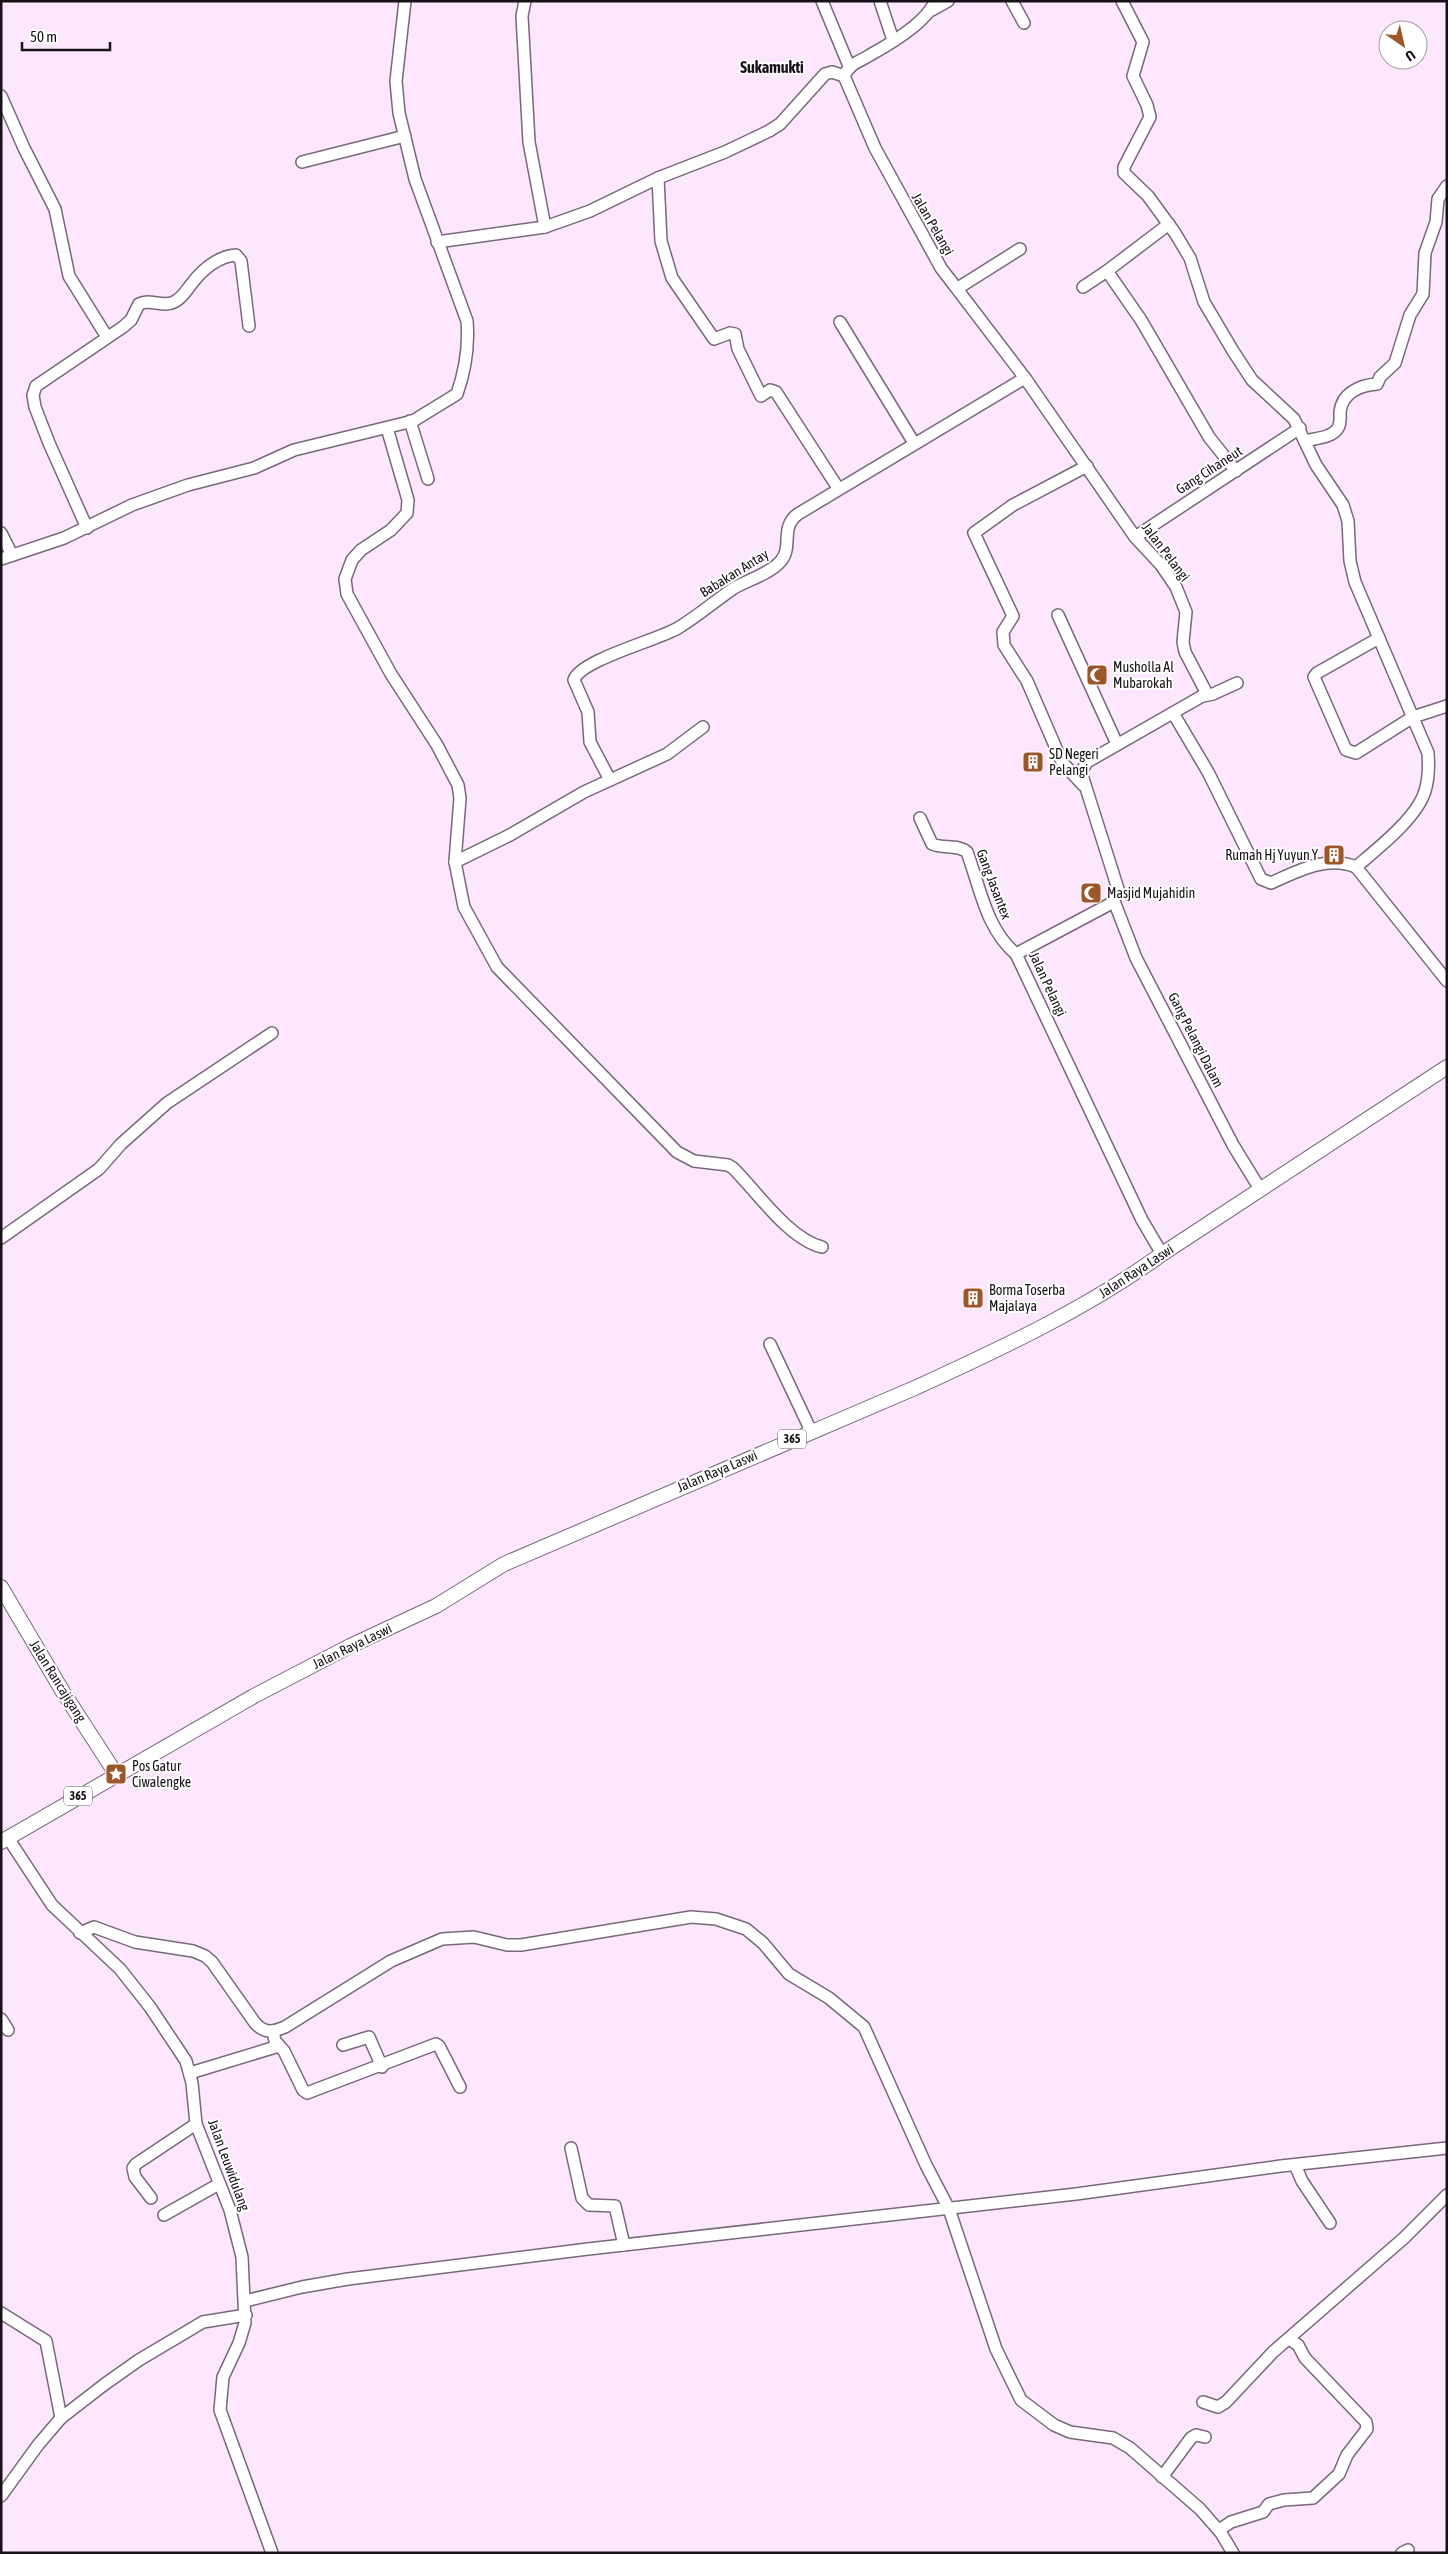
<svg xmlns="http://www.w3.org/2000/svg" width="1448" height="2554" font-family="'Asap Condensed',sans-serif">
  <rect width="100%" height="100%" fill="#fce7fe"/>
  <g fill="none" stroke-linecap="round" stroke-linejoin="round">
    <!-- minor casing -->
    <g stroke="#79677b" stroke-width="14">
      <g id="minor">
        <polyline points="525,1 522,16 529,142 545,227"/>
        <polyline points="822,1 849,66"/>
        <polyline points="880,1 893,40"/>
        <polyline points="1012,1 1024,23"/>
        <path d="M 1122,1 L 1143,42 L 1133,76 L 1147,105 L 1150,117 L 1124,167 L 1124,173 L 1148,196 L 1175,233 L 1190,258 L 1204,302 L 1233,351 L 1252,380 L 1294,419 L 1316,465 L 1343,505 L 1348,521 L 1350,561 L 1355,582 L 1428,753 C 1429,766 1429,778 1425,791 C 1417,818 1377,849 1356,867 L 1447,981"/>
        <polyline points="932,10 948,1"/>
        <polyline points="844,76 875,148 941,268 1025,378 1135,537 1161,565 1176,587 1186,612 1183,642 1185,652 1205,690 1204,695 1087,762 1081,772 1119,892 1110,904 1016,954 1142,1220 1162,1254"/>
        <polyline points="1,96 24,148 55,209 69,276 107,337"/>
        <polyline points="302,162 405,136"/>
        <polyline points="658,178 661,241 672,278 714,339 730,333 735,334 738,349 761,396 770,390 776,392 838,488"/>
        <polyline points="1169,224 1107,271 1141,320 1209,437 1236,471"/>
        <path d="M 437,242 L 545,227 L 590,211 L 658,178 L 725,152 L 769,131 L 780,124 L 825,74 L 832,72 L 844,76 C 851,62 858,63 870,55 C 890,44 927,22 935,1"/>
        <polyline points="1083,287 1107,271"/>
        <polyline points="958,288 1020,249"/>
        <polyline points="840,322 914,443"/>
        <polyline points="410,421 428,479"/>
        <path d="M 387,428 L 408,500 L 407,513 L 391,530 L 361,550 L 352,560 L 345,579 L 347,594 L 391,674 L 437,745 L 458,785 L 460,798 L 455,862 L 464,907 L 497,967 L 677,1152 L 694,1161 L 728,1165 L 733,1168 C 757,1192 789,1239 822,1247"/>
        <path d="M 1305,441 C 1316,438 1332,438 1338,428 C 1341,423 1340,418 1340,412 C 1342,393 1360,385 1377,384 L 1380,377 L 1395,363 L 1410,315 L 1423,294 L 1425,253 L 1436,222 L 1438,199 L 1447,186"/>
        <path d="M 87,528 L 49,443 L 35,407 L 33,395 L 36,386 L 123,327 L 131,320 L 139,304 C 150,298 163,308 174,302 C 183,298 187,289 193,282 C 203,269 219,256 236,255 L 241,261 L 249,326"/>
        <polyline points="1,533 12,555"/>
        <polyline points="1135,537 1300,428"/>
        <path d="M 1,559 L 64,538 L 132,505 L 188,485 L 254,468 L 294,450 L 413,421 L 457,394 C 465,371 469,345 467,321 L 415,179 L 399,113 L 396,81 L 405,1"/>
        <polyline points="1058,615 1117,744"/>
        <polyline points="1379,638 1317,673 1314,677 1346,750 1356,753 1413,717 1447,706"/>
        <polyline points="1203,696 1213,694 1237,683"/>
        <path d="M 1173,713 L 1208,772 L 1261,879 L 1271,883 C 1298,871 1327,855 1356,867"/>
        <path d="M 610,780 L 590,742 L 588,712 L 574,680 C 580,660 658,640 678,628 C 698,616 715,601 734,588 C 748,580 769,574 780,562 C 794,547 779,528 798,514 L 1025,378"/>
        <polyline points="1083,785 1062,762 1027,681 1004,645 1003,632 1013,616 974,533 1013,505 1087,466"/>
        <path d="M 920,818 L 932,844 C 943,849 958,844 967,852 C 980,887 986,929 1016,954"/>
        <polyline points="455,862 510,835 584,792 667,754 703,727"/>
        <polyline points="1114,901 1136,958 1233,1145 1260,1189"/>
        <polyline points="1,1238 99,1169 121,1144 167,1103 272,1033"/>
        <polyline points="770,1344 811,1431"/>
        <polyline points="8,1838 52,1905 120,1969 150,2007 186,2061 192,2083 196,2124 230,2210 242,2257 245,2323 239,2343 223,2377 220,2410 272,2553"/>
        <path d="M 80,1933 L 94,1927 L 135,1942 L 193,1951 L 205,1956 L 212,1962 L 255,2023 C 265,2034 273,2032 285,2027 L 391,1961 L 442,1939 L 474,1937 L 507,1945 L 521,1945 L 691,1917 L 716,1919 L 746,1929 L 763,1943 L 789,1974 L 829,1998 L 864,2027 L 926,2165 L 949,2209 L 996,2349 L 1021,2400 L 1054,2425 L 1070,2432 L 1113,2438 L 1130,2448 L 1200,2509 L 1221,2533 L 1233,2553"/>
        <polyline points="1,2019 8,2030"/>
        <polyline points="273,2031 275,2041 284,2051 303,2090 307,2093 436,2044 439,2046 460,2087"/>
        <polyline points="343,2045 369,2037 382,2067"/>
        <polyline points="190,2073 279,2046"/>
        <polyline points="571,2148 582,2198 589,2205 615,2206 624,2245"/>
        <polyline points="1295,2165 1302,2181 1330,2223"/>
        <polyline points="151,2198 135,2177 133,2168 136,2164 196,2124"/>
        <polyline points="164,2215 219,2184"/>
        <polyline points="245,2301 302,2287 348,2279 588,2249 1076,2194 1281,2166 1447,2148"/>
        <polyline points="1,2313 46,2341 61,2418"/>
        <polyline points="1203,2402 1218,2407 1226,2402 1273,2352 1404,2238 1447,2195"/>
        <polyline points="1162,2477 1191,2438 1196,2435 1205,2437"/>
        <polyline points="1,2496 38,2445 61,2418 105,2384 139,2360 203,2322 246,2315"/>
        <polyline points="1219,2530 1231,2522 1263,2512 1269,2504 1284,2500 1313,2498 1339,2474 1347,2455 1367,2429 1366,2422 1305,2358 1298,2345 1289,2339"/>
        <polyline points="1402,2553 1408,2550"/>
      </g>
    </g>
    <!-- major casing -->
    <g stroke="#79677b" stroke-width="16">
      <g id="major">
        <polyline points="1,1587 63,1692 116,1774"/>
        <path d="M 1,1842 L 254,1696 L 350,1646 L 436,1606 L 504,1564 L 917,1387 C 1000,1349 1088,1308 1162,1254 L 1447,1067"/>
      </g>
    </g>
    <!-- minor -->
    <use href="#minor" stroke="#fff" stroke-width="11"/>
    <!-- major -->
    <use href="#major" stroke="#fff" stroke-width="14"/>
  </g>
  <!-- icons -->
  <defs>
    <g id="mosque-square" transform="scale(1.125)"><rect x="-9" y="-9" width="18" height="18" rx="4" fill="#9b562a" stroke="#fff"/><path d="M3.5-4.9A6 6 0 1 0 3.5 4.9A5 5 0 1 1 3.5-4.9Z" fill="#fff"/></g>
    <g id="building-square" transform="scale(1.125)"><rect x="-9" y="-9" width="18" height="18" rx="4" fill="#9b562a" stroke="#fff"/><path d="M-4-6H4V6H1V3H-1V6H-4ZM-2.5-4.3h1.7v1.8h-1.7ZM.8-4.3h1.7v1.8H.8ZM-2.5-1h1.7V.8h-1.7ZM.8-1h1.7V.8H.8Z" fill="#fff"/></g>
    <g id="sight-square" transform="scale(1.125)"><rect x="-9" y="-9" width="18" height="18" rx="4" fill="#9b562a" stroke="#fff"/><path d="M0-6L1.8-2.2L6-1.7L2.9 1.2L3.7 5.4L0 3.3L-3.7 5.4L-2.9 1.2L-6-1.7L-1.8-2.2Z" fill="#fff"/></g>
  </defs>
  <g fill-rule="evenodd">
    <use href="#mosque-square" x="1097" y="675"/>
    <use href="#building-square" x="1033" y="762"/>
    <use href="#building-square" x="1334" y="855"/>
    <use href="#mosque-square" x="1091" y="893"/>
    <use href="#building-square" x="973" y="1298"/>
    <use href="#sight-square" x="116" y="1774"/>
  </g>
  <g text-anchor="middle" dominant-baseline="central" stroke-width="4" stroke-linejoin="round" paint-order="stroke">
    <!-- shield labels -->
    <g fill="#fff" stroke="#5d585e" stroke-width="1">
      <rect x="778" y="1429.5" width="28" height="19" rx="4"/>
      <rect x="64" y="1786.5" width="28" height="19" rx="4"/>
    </g>
    <g font-size="12" font-weight="bold" fill="#181119">
      <text x="792" y="1439">365</text>
      <text x="78" y="1796">365</text>
    </g>
    <!-- street labels -->
    <g font-size="14" fill="#181119" stroke="#fff">
      <text transform="translate(933 224) rotate(60)">Jalan Pelangi</text>
      <text transform="translate(1209 470) rotate(-33)">Gang Cihaneut</text>
      <text transform="translate(1166 552) rotate(53)">Jalan Pelangi</text>
      <text transform="translate(734 573) rotate(-32)">Babakan Antay</text>
      <text transform="translate(994 884) rotate(69)">Gang Jasantex</text>
      <text transform="translate(1048 984) rotate(65)">Jalan Pelangi</text>
      <text transform="translate(1196 1040) rotate(63)">Gang Pelangi Dalam</text>
      <text transform="translate(1136 1271) rotate(-33)">Jalan Raya Laswi</text>
      <text transform="translate(717 1471) rotate(-23)">Jalan Raya Laswi</text>
      <text transform="translate(352 1646) rotate(-26)">Jalan Raya Laswi</text>
      <text transform="translate(58 1681) rotate(58)">Jalan Rancajigang</text>
      <text transform="translate(229 2165) rotate(70)">Jalan Leuwidulang</text>
    </g>
    <!-- poi labels -->
    <g font-size="14" fill="#181119" stroke="#fff" text-anchor="start">
      <text x="1113" y="667">Musholla Al<tspan x="1113" dy="16">Mubarokah</tspan></text>
      <text x="1049" y="754">SD Negeri<tspan x="1049" dy="16">Pelangi</tspan></text>
      <text x="1318" y="855" text-anchor="end">Rumah Hj Yuyun Y</text>
      <text x="1107" y="893">Masjid Mujahidin</text>
      <text x="989" y="1290">Borma Toserba<tspan x="989" dy="16">Majalaya</tspan></text>
      <text x="132" y="1766">Pos Gatur<tspan x="132" dy="16">Ciwalengke</tspan></text>
    </g>
    <!-- quarter labels -->
    <g font-size="16" font-weight="bold" fill="#181119" stroke="#fff">
      <text x="772" y="67">Sukamukti</text>
    </g>
  </g>
  <!-- border -->
  <rect width="1448" height="2554" fill="none" stroke="#181119" stroke-width="5"/>
  <!-- north arrow -->
  <g transform="translate(1403 45) rotate(146)"><circle r="24" fill="#ffffff" stroke="#a3a0a3"/>
  <path d="M0-4L9 19L0 12L-9 19Z" fill="#9b562a"/>
  <text y="-8" font-size="14" font-weight="bold" text-anchor="middle" fill="#181119">U</text>
  </g>
  <!-- scale -->
  <path d="M22 42v8h88v-8" fill="none" stroke="#181119" stroke-width="2.5"/>
  <text x="30" y="42" font-size="15" fill="#181119" stroke="#ffffff" stroke-width="4" paint-order="stroke">50 m</text>
</svg>
